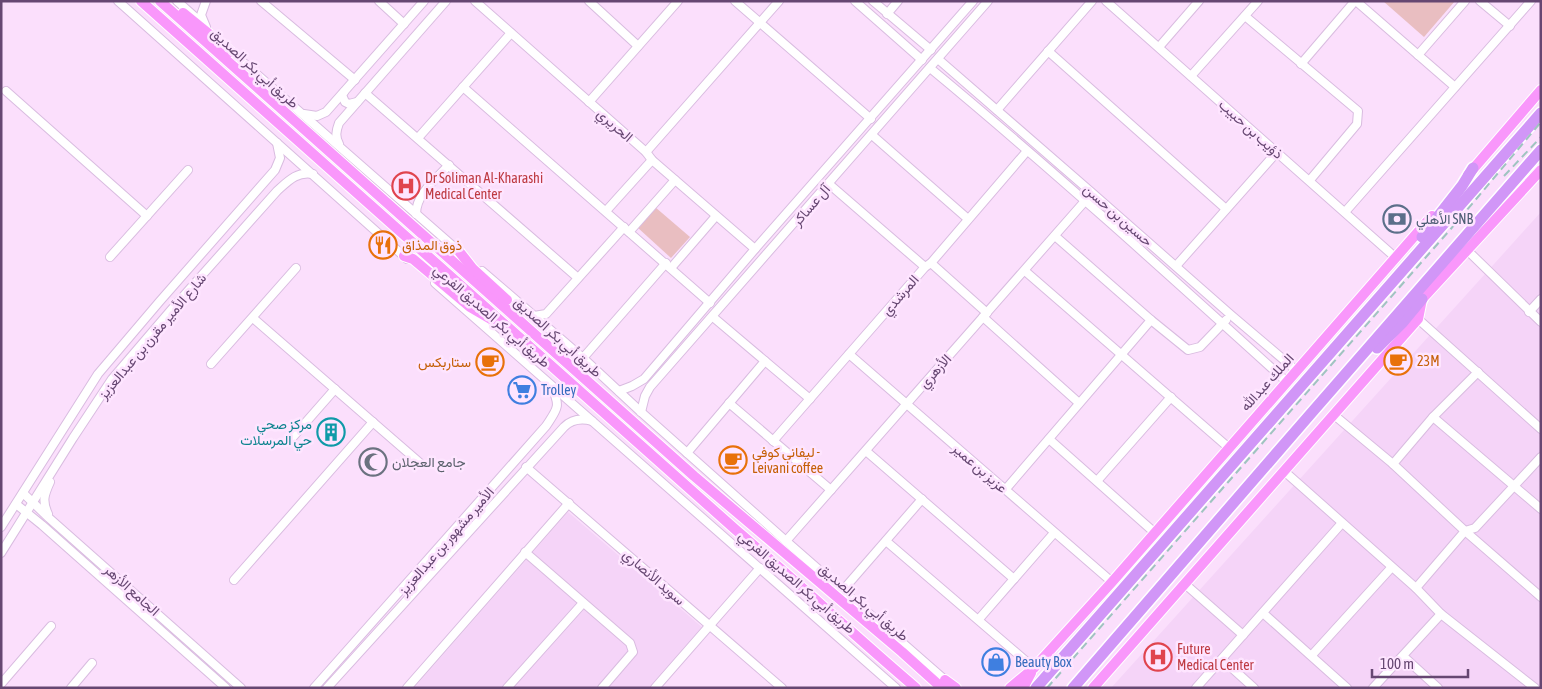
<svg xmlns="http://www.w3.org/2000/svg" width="1542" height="689" font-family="'Asap Condensed',Vazirmatn,sans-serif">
  <rect width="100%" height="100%" fill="#fbdffc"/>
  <!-- residential -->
  <g fill="#f5d4f8">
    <polygon points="1541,212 1541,688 1111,688"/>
    <polygon points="568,512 703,628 651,688 414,688"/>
  </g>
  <!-- garden -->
  <g fill="#e9bec1">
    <polygon points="1383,1 1455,1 1424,37"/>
    <polygon points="655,207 690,237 671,258 637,227"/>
  </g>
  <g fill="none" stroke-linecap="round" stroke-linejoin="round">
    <!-- minor casing -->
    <g stroke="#d9bce0" stroke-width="10">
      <g id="minor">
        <path d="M 118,1 C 214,87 311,173 407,259"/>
        <polyline points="177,1 195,17"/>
        <polyline points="206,1 201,15 206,27"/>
        <polyline points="261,1 355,80"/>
        <polyline points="379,1 404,24"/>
        <polyline points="475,1 646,152 652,160 755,249"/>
        <polyline points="589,1 638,46"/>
        <polyline points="735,1 871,119"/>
        <polyline points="855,1 922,60"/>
        <polyline points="873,1 931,50"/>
        <polyline points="1106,1 1396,258"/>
        <polyline points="1356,1 1455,87"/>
        <polyline points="1480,1 1510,26"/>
        <polyline points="887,14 898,1"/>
        <polyline points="1245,16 1358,111 1357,124 1310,180"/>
        <polyline points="1159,47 1199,1"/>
        <polyline points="228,49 462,254"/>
        <polyline points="1048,51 1226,209"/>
        <polyline points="1418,55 1465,1"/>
        <polyline points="938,59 1090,191 1231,315 1297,371"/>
        <polyline points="1301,64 1355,1"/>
        <path d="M 930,68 C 1052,169 1170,276 1287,382"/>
        <polyline points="1191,76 1258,1"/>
        <polyline points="463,87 710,303"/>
        <polyline points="6,91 147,216"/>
        <polyline points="344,92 342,95 345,102 349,104 357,102"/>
        <polyline points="365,93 578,278"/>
        <polyline points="589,102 678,1"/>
        <polyline points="997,110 1092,1"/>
        <polyline points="304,114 317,116 326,112 424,1"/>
        <polyline points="872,135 968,219"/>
        <polyline points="418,138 511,33"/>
        <path d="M 339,144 C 335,137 336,131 339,123 L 446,1"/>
        <polyline points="646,152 779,1"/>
        <polyline points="829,184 925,267"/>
        <polyline points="606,211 652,160"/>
        <polyline points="1345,212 1531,1"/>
        <path d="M 416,214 C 416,194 436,179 449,165"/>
        <polyline points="629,232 675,180"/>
        <polyline points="1055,236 1151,320 1188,350 1200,347 1226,320"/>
        <polyline points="1467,250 1541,322"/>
        <polyline points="110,257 188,170"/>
        <polyline points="931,263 987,313"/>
        <polyline points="1176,266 1277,152"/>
        <polyline points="671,268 716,216"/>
        <polyline points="482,271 583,358 641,412 786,541 945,680"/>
        <polyline points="1025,271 1229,448"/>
        <polyline points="435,283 896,688"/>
        <polyline points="1529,312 1541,299"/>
        <polyline points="534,316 546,314 624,227"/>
        <polyline points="713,317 810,399"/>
        <polyline points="983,317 1079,403"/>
        <polyline points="253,318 420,463"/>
        <polyline points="1418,319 1541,429"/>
        <polyline points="849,354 1112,582"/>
        <polyline points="583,358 666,263"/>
        <polyline points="211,364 296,268"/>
        <polyline points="619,391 632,386 644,379 755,249 973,1"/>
        <polyline points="729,403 831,490"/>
        <polyline points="641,412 645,396 650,387 988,1"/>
        <polyline points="1334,415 1393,464 1465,531 1541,597"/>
        <polyline points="1433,417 1541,509"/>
        <polyline points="292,438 335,389"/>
        <polyline points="1049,439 1155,533"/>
        <polyline points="773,441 925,267 931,263 1027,151"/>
        <polyline points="866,451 1014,579"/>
        <polyline points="687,453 765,361"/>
        <polyline points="1393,464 1433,417 1478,372"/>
        <polyline points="526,467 782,688"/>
        <polyline points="1284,471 1416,588 1441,614 1535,688"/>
        <polyline points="1097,481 1171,397"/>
        <polyline points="1005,490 1151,320"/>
        <polyline points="23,493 49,518 241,688"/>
        <polyline points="16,504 42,525 226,688"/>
        <path d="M 48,514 C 42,501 44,495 50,482"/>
        <polyline points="1,527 98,374 160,301 275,170 280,158 277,143"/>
        <polyline points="786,541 1085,201"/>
        <polyline points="886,541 1034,668"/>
        <polyline points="525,552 630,643 633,652 602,688"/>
        <path d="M 1,553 L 73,438 L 112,379 L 171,310 L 277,191 C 288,181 297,171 313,174"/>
        <polyline points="234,580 373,422"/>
        <polyline points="1185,584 1243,635"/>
        <polyline points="1416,588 1465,531 1475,528 1541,457"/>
        <polyline points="843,590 922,499"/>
        <polyline points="1263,613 1347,688"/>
        <polyline points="979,619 1054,533"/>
        <polyline points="1312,655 1391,568"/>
        <polyline points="1403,656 1438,688"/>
        <polyline points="1222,659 1254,688"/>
        <polyline points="1,684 51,626"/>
        <polyline points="71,688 92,663"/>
        <path d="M 314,688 L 546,426 C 557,409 561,407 552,388"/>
        <path d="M 327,688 L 564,427 C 572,419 581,418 592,421"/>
        <polyline points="407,688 569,503"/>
        <polyline points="507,688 583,603"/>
        <polyline points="655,688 760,568"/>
        <polyline points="1196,688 1342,523"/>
        <polyline points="1373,688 1441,614"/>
      </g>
    </g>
    <!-- major casing -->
    <g stroke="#fff" stroke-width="12">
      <g id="major">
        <path d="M 141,1 C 339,178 537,355 736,530 C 797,582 855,636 916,688"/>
        <polyline points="160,1 694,476 902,652 942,688"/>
        <polyline points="183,13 231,52"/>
        <polyline points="1468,175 1541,90"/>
        <polyline points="458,250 473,269 507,300"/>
        <polyline points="404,256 413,259 470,307 494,321"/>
        <polyline points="945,680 956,688"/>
        <polyline points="1010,688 1034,668 1112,582 1432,216"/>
        <polyline points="1023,688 1031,673"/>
        <polyline points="1093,688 1418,319 1422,299 1541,170"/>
      </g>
    </g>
    <!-- highway casing -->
    <g stroke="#fff" stroke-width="14">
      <g id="highway">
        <polyline points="1422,237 1462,186 1473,168"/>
        <polyline points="1377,348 1403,322 1422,299"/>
        <polyline points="1036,688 1541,113"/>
        <polyline points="1073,688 1314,410 1541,150"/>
      </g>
    </g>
    <!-- minor -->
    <use href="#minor" stroke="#fff" stroke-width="8"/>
    <!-- major -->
    <use href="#major" stroke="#f997fb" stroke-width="10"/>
    <!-- highway -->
    <use href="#highway" stroke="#d196f7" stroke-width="11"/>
    <!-- rail -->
    <g stroke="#9fc4c0" stroke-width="2" stroke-dasharray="8 5" stroke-linecap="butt">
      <polyline points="1504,176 1541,137"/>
      <polyline points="1047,688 1456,223 1541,122"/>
    </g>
  </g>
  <!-- icons -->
  <defs>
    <g id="hospital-ring" transform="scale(1.4375)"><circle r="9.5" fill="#fee5ff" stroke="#e0444e" stroke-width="1.5"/><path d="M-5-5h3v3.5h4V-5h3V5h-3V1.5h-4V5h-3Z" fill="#e0444e"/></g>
    <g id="bank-ring" transform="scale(1.4375)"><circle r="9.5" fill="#fee5ff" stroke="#5c6f8a" stroke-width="1.5"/><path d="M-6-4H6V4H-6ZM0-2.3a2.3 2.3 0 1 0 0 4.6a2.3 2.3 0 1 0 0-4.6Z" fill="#5c6f8a"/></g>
    <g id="restaurant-ring" transform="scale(1.4375)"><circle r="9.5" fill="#fee5ff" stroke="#e8710a" stroke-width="1.5"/><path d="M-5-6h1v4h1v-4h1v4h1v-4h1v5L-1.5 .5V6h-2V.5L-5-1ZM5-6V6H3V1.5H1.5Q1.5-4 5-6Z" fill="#e8710a"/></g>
    <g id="cafe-ring" transform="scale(1.4375)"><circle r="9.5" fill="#fee5ff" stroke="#e8710a" stroke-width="1.5"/><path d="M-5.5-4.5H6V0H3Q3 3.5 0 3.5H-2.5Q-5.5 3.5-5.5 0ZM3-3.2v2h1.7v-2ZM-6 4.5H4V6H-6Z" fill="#e8710a"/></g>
    <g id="supermarket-ring" transform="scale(1.4375)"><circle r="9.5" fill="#fee5ff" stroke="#3f7fe0" stroke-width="1.5"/><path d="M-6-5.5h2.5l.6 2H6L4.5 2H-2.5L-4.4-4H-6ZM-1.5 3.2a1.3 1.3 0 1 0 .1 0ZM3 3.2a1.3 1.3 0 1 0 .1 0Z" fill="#3f7fe0"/></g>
    <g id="building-ring" transform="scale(1.4375)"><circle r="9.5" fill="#fee5ff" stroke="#0f9aa8" stroke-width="1.5"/><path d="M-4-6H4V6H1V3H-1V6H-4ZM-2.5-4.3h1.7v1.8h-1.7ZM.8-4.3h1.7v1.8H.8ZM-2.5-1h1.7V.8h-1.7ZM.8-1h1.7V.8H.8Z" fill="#0f9aa8"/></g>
    <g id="mosque-ring" transform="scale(1.4375)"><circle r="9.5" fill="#fee5ff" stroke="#6b7280" stroke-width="1.5"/><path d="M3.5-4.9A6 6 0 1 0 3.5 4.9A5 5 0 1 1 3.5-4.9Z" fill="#6b7280"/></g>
    <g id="shop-ring" transform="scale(1.4375)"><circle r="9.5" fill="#fee5ff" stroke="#3f7fe0" stroke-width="1.5"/><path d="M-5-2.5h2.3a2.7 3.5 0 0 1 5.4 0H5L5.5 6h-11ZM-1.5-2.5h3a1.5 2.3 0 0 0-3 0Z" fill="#3f7fe0"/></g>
  </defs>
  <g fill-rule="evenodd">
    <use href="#hospital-ring" x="406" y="186"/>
    <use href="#bank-ring" x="1397" y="219"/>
    <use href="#restaurant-ring" x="383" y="245"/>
    <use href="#cafe-ring" x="1398" y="361"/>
    <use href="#cafe-ring" x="490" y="362"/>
    <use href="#supermarket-ring" x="522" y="390"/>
    <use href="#building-ring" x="331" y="432"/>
    <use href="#cafe-ring" x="733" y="460"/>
    <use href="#mosque-ring" x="373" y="462"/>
    <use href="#hospital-ring" x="1158" y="657"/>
    <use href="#shop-ring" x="996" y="662"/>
  </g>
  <g text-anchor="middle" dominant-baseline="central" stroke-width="5" stroke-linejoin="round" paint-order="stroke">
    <!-- street labels -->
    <g font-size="14" fill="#664772" stroke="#fee5ff">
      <text transform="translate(255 68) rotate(42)">طريق أبي بكر الصديق</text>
      <text transform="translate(615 125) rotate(41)">الحريري</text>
      <text transform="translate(1251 129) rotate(42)">ذؤيب بن حبيب</text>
      <text transform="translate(811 205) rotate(-49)">آل عساكر</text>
      <text transform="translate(1118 215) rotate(41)">حسين بن حسن</text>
      <text transform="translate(900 295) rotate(-49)">المرشدي</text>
      <text transform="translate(492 316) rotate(41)">طريق أبي بكر الصديق الفرعي</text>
      <text transform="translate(152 336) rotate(-50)">شارع الأمير مقرن بن عبدالعزيز</text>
      <text transform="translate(558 337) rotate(42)">طريق أبي بكر الصديق</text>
      <text transform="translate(935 371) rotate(-48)">الأزهري</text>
      <text transform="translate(1267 382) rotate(-48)">الملك عبدالله</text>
      <text transform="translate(980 468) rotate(41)">عزيز بن عمير</text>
      <text transform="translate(446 541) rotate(-49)">الأمير مشهور بن عبدالعزيز</text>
      <text transform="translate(654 577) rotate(41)">سويد الأنصاري</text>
      <text transform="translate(797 582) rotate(41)">طريق أبي بكر الصديق الفرعي</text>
      <text transform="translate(132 590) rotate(42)">الجامع الأزهر</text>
      <text transform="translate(864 602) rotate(40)">طريق أبي بكر الصديق</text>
    </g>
    <!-- health labels -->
    <g font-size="14" fill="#be3a42" stroke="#fee5ff" text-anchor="start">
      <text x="425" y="178">Dr Soliman Al-Kharashi<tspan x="425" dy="16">Medical Center</tspan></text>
      <text x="1177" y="649">Future<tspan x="1177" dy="16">Medical Center</tspan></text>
    </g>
    <!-- service labels -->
    <g font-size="14" fill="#4e5e75" stroke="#fee5ff" text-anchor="start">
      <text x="1416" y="219">الأهلي SNB</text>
    </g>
    <!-- food labels -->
    <g font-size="14" fill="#c56008" stroke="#fee5ff" text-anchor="start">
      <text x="402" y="245">ذوق المذاق</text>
      <text x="1417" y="361">23M</text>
      <text x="471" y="362" text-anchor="end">ستاربكس</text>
      <text x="752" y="452">ليفاني كوفي -<tspan x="752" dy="16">Leivani coffee</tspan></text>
    </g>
    <!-- shop labels -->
    <g font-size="14" fill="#366cbe" stroke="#fee5ff" text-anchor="start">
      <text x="541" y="390">Trolley</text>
      <text x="1015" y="662">Beauty Box</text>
    </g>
    <!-- culture labels -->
    <g font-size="14" fill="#0d838f" stroke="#fee5ff" text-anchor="end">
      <text x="312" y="424">مركز صحي<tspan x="312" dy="16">حي المرسلات</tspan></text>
    </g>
    <!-- worship labels -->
    <g font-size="14" fill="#5b616d" stroke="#fee5ff" text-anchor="start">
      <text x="392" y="462">جامع العجلان</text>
    </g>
  </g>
  <!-- border -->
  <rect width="1542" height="689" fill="none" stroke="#664772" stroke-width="5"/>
  <!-- scale -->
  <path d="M1372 669v8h96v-8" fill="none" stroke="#664772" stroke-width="2.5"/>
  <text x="1380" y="669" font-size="15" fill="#664772" stroke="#fee5ff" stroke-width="4" paint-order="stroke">100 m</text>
</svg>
